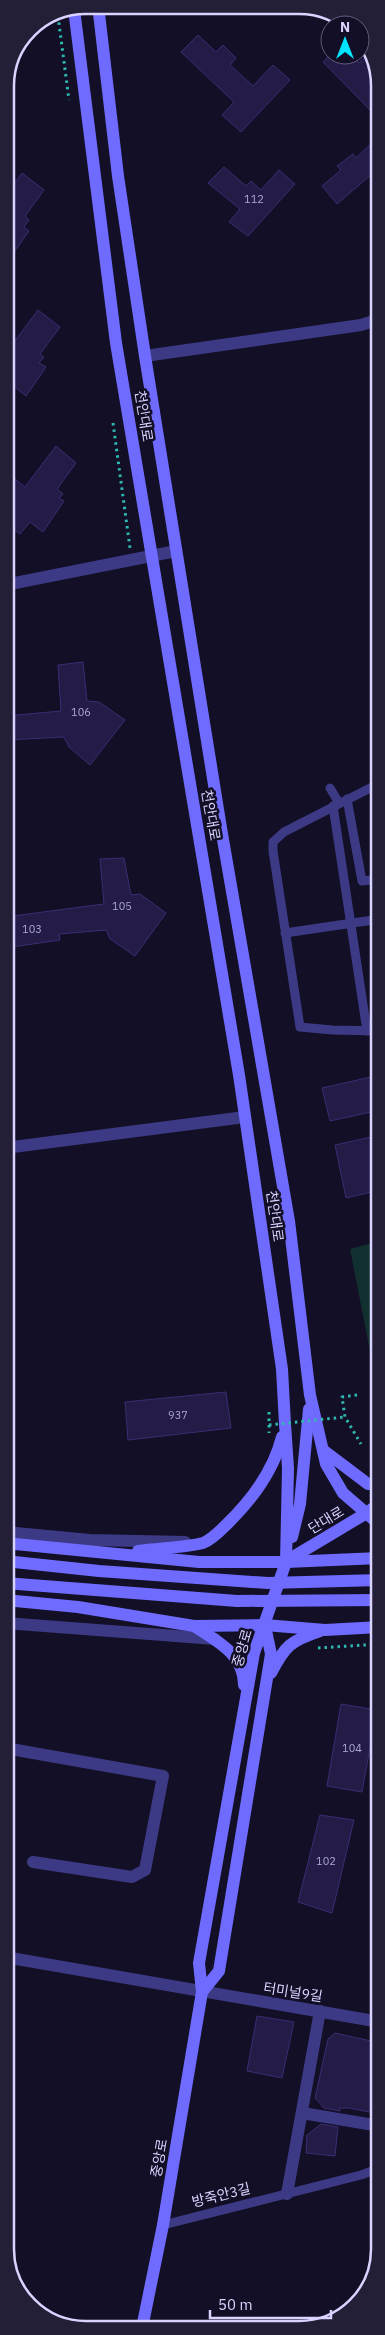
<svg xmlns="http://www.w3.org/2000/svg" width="385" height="2335" font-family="'IBM Plex Sans','Noto Sans KR',sans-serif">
  <rect width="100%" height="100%" fill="#130f26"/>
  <!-- green -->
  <polygon fill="#12302f" points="380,1241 380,1393 378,1392 350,1249"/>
  <!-- building -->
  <g fill="#241b47" stroke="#3b2d73">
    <polygon points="198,35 216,52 223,45 236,58 230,65 253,86 273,65 290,80 241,132 222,115 234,102 181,52"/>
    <polygon points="330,55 351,55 359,63 366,56 372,62 377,72 372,76 380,84 380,104 373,113 323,62"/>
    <polygon points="373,142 380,150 380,167 337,204 322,186 341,170 337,166 353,154 356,158"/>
    <polygon points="224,167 246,186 251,181 261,190 279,170 295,184 248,236 229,222 240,209 208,183"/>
    <polygon points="22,173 44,190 25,216 29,220 24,227 29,231 5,265 5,196"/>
    <polygon points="38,310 60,327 40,354 44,357 39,363 46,367 26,396 5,379 5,347 11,346"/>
    <polygon points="56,446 76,463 57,489 63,494 59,498 64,501 43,532 30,522 20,534 5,523 5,471 25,487"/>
    <polygon points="83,662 87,701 99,702 125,720 90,765 69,747 64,737 5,740 5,716 61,711 58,665"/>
    <polygon points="124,858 131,895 140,894 166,913 135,956 110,939 106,930 59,934 60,940 5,948 5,917 104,904 100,859"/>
    <polygon points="380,1075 380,1110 330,1121 322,1088"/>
    <polygon points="380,1135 380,1190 346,1198 335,1145"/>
    <polygon points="226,1392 231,1428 128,1440 125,1402"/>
    <polygon points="341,1704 377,1710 362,1792 327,1786"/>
    <polygon points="320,1815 354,1820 332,1913 298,1902"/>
    <polygon points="257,2016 294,2022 282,2078 247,2071"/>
    <polygon points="335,2033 380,2043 380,2114 349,2108 340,2108 340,2111 324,2108 315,2098 328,2039"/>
    <polygon points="321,2124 338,2127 335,2156 306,2153 307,2135"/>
  </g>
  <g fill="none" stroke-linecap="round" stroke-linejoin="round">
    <!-- path -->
    <g stroke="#2fb8b0" stroke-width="3" stroke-dasharray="2.5 4" stroke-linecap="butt">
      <polyline points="58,16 69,100"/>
      <polyline points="113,423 130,548"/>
      <polyline points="357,1395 342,1397 345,1417 361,1444"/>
      <polyline points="269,1412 269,1433"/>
      <polyline points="318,1648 380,1644"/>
    </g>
    <!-- lane -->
    <g stroke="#3d3a85" stroke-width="9">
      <polyline points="380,783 284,832 273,842 273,851 300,1027 332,1030 380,1031"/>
      <polyline points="330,788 339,803"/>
      <polyline points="347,799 362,881 380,879"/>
      <polyline points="333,806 367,1031"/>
      <polyline points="285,933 380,919"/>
      <polyline points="163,2225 361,2175 380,2168"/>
    </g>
    <!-- street -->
    <g stroke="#3d3a85" stroke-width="12">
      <polyline points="145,356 361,325 380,319"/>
      <polyline points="5,585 176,551"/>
      <polyline points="5,1148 245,1117"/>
      <polyline points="5,1532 90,1540 185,1542"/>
      <polyline points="5,1623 215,1639"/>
      <polyline points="5,1748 163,1776 145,1870 132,1877 33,1862"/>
      <polyline points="5,1957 380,2022"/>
      <polyline points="302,2113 380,2126"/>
      <polyline points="287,2194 320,2011"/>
    </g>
    <!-- secondary -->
    <g stroke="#6f6bff" stroke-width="12">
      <polyline points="98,5 118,176 145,356 221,828 289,1221 310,1395 326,1464 343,1493 380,1525"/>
      <polyline points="74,9 116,343 239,1075 282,1369 285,1424 288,1468 286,1562 254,1653 199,1963 202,1992 163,2225 142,2328"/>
      <polyline points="323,1450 368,1484 380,1484"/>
      <polyline points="292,1537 300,1504 309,1409"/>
      <polyline points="5,1543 199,1562 286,1562 380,1558"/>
      <path d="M 138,1551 C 159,1548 183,1548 203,1543 C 211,1540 219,1532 225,1526 C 250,1502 273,1473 282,1437"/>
      <polyline points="288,1560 365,1514 380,1503"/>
      <polyline points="5,1600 78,1607 194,1626 265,1625 325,1630 380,1627"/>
      <path d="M 194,1626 C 217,1641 244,1654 244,1685"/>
      <path d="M 271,1673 C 285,1646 290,1641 320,1631"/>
      <polyline points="202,1992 219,1971 271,1654 265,1626"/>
    </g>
    <!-- path-bridge -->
    <polyline stroke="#2fb8b0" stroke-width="3" stroke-dasharray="2.5 4" stroke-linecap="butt" points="269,1425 345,1417"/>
    <!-- secondary-bridge -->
    <g stroke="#6f6bff" stroke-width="12">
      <polyline points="5,1561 99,1571 268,1583 380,1580"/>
      <polyline points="5,1583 237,1601 380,1600"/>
    </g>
  </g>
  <g text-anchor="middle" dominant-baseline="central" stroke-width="5" stroke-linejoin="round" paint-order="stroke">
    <!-- number labels -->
    <g font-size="11" fill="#aca6d1">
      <text x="254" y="199">112</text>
      <text x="81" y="712">106</text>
      <text x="122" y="906">105</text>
      <text x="32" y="929">103</text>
      <text x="178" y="1415">937</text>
      <text x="352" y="1748">104</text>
      <text x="326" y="1861">102</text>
    </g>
    <!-- street labels -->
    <g font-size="14" fill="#d9d4ff" stroke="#130f26">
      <text transform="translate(144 416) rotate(81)">천안대로</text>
      <text transform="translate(211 815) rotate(80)">천안대로</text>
      <text transform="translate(275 1216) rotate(82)">천안대로</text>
      <text transform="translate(326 1520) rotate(-31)">단대로</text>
      <text transform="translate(242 1648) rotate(-74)">중앙로</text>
      <text transform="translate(293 1992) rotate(9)">터미널9길</text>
      <text transform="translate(159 2158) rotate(-80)">중앙로</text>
      <text transform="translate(221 2195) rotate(-14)">방죽안3길</text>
    </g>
  </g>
  <!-- crop -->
  <path d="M0 0H385V2335H0ZM86 14H299A72 72 0 0 1 371 86V2249A72 72 0 0 1 299 2321H86A72 72 0 0 1 14 2249V86A72 72 0 0 1 86 14Z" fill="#231f37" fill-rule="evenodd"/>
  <path fill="none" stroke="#d9d4ff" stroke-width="2.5" d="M86 14H299A72 72 0 0 1 371 86V2249A72 72 0 0 1 299 2321H86A72 72 0 0 1 14 2249V86A72 72 0 0 1 86 14Z"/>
  <!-- north arrow -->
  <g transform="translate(345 40)"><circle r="24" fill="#130f26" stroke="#625e7d"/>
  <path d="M0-4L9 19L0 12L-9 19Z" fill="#00e5ff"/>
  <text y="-8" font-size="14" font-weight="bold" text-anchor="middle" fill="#d9d4ff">N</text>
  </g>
  <!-- scale -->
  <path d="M210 2310v8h121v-8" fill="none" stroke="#d9d4ff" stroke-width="2.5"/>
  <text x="218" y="2310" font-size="15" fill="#d9d4ff" stroke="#130f26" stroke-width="4" paint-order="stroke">50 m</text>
</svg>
